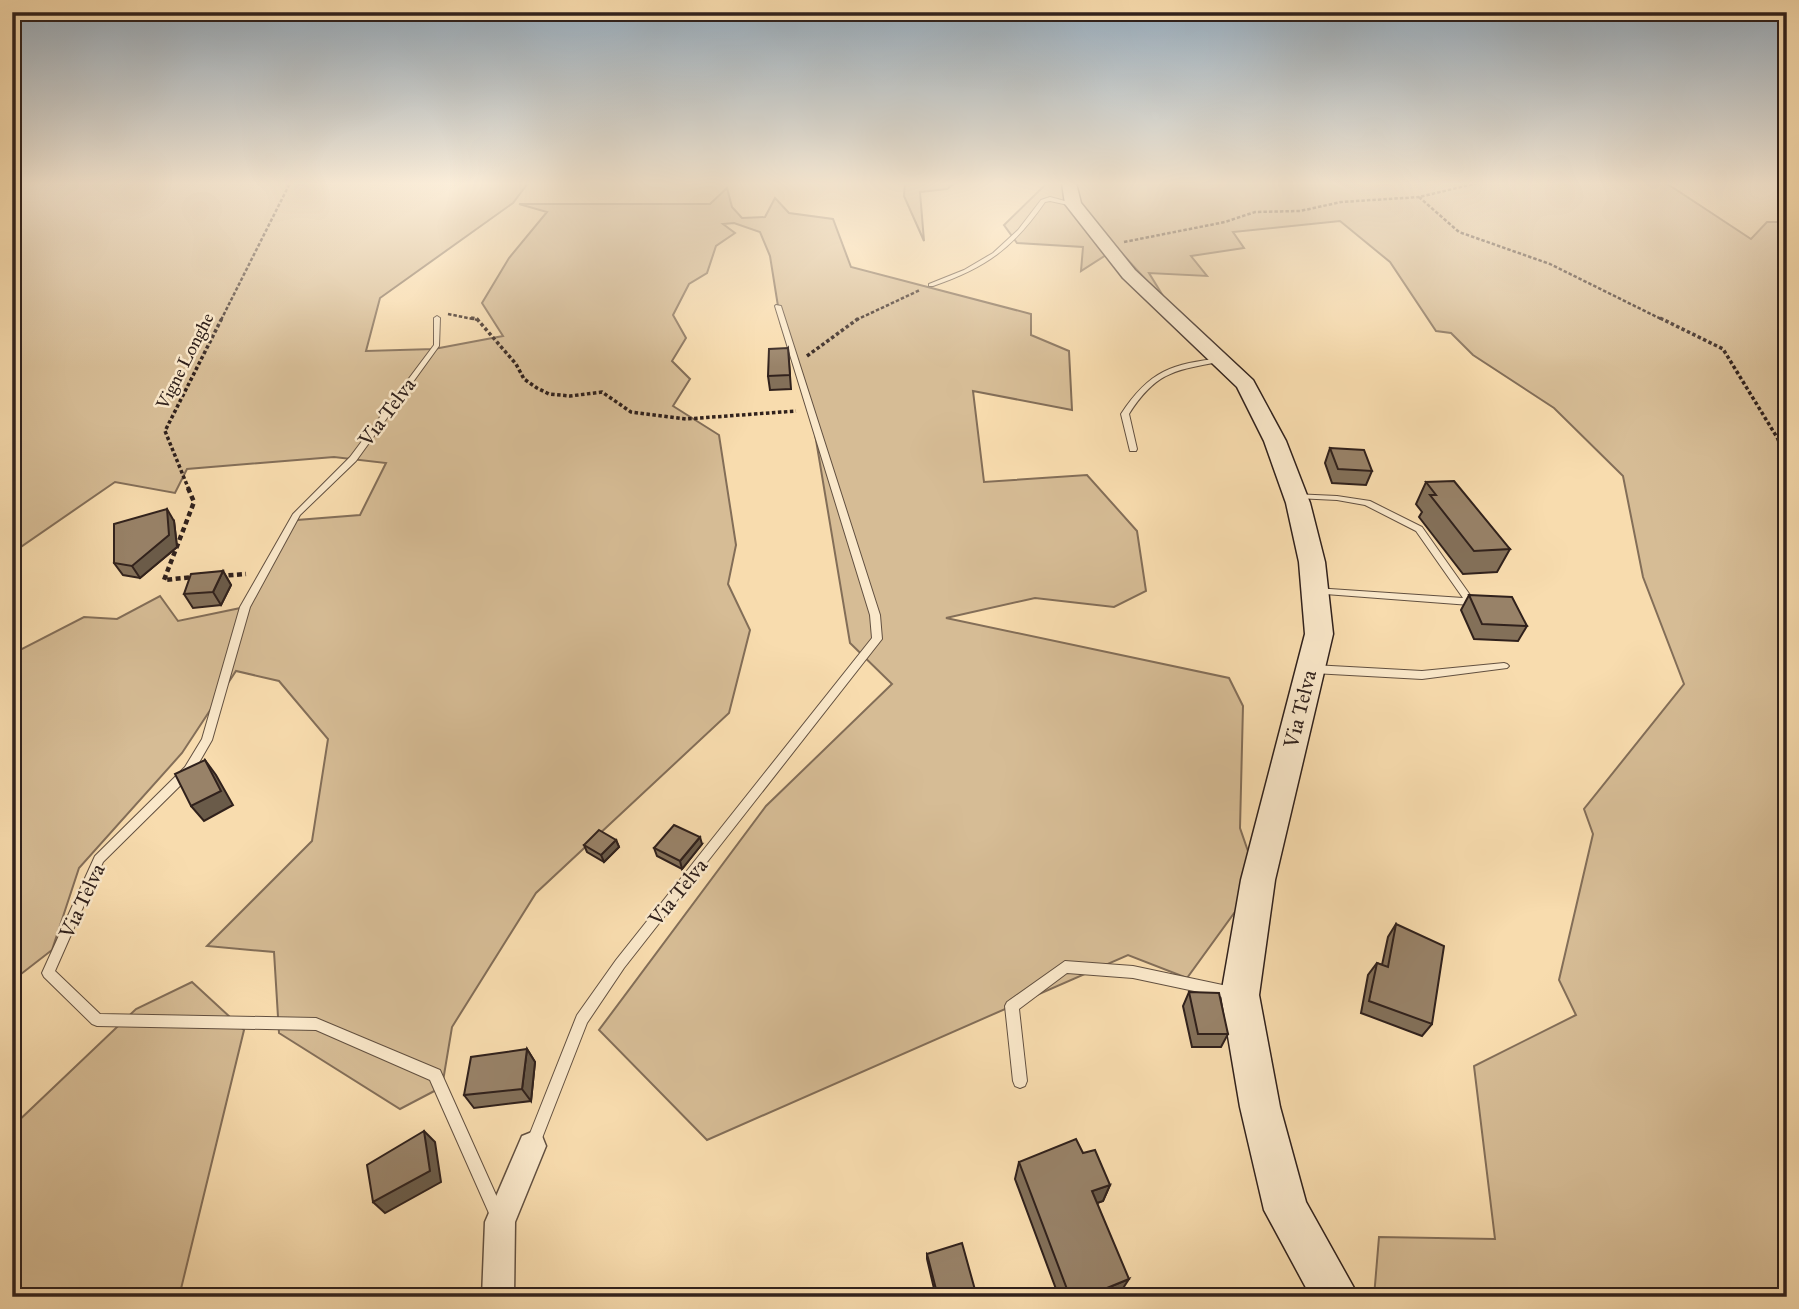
<svg xmlns="http://www.w3.org/2000/svg" width="1799" height="1309" font-family="'IM FELL Great Primer',serif">
  <rect width="100%" height="100%" fill="#f8dcae"/>
  <filter id="stains"><feTurbulence type="fractalNoise" baseFrequency=".00286" numOctaves="4"/><feColorMatrix values="0 0 0 0 .2 0 0 0 0 .09 0 0 0 0 .02 0 0 0 .5 -.17"/></filter>
  <radialGradient id="worn" r=".72"><stop offset=".6" stop-color="#630" stop-opacity="0"/><stop offset="1" stop-color="#630" stop-opacity=".3"/></radialGradient>
  <!-- green -->
  <g fill="#d6bc95" stroke="#836e58" stroke-width="2">
    <polygon points="12,183 528,183 513,203 380,298 366,351 434,349 503,336 482,303 509,258 547,212 519,204 710,204 727,188 732,207 742,218 765,217 775,198 789,213 833,219 851,267 1031,314 1031,335 1069,351 1072,410 973,391 984,482 1087,475 1137,531 1146,591 1114,607 1035,598 946,618 1229,678 1243,706 1240,828 1258,880 1187,978 1128,955 707,1140 599,1030 766,806 892,684 850,643 811,410 781,325 770,256 760,232 734,223 723,224 735,233 716,246 707,273 689,284 673,315 686,338 672,361 690,379 673,406 719,435 736,545 728,584 750,630 729,713 536,893 452,1027 442,1087 400,1109 279,1033 274,952 207,946 312,841 328,739 279,681 236,671 182,753 79,868 52,950 12,981 12,654 84,617 117,619 160,596 178,621 245,607 297,520 360,515 386,463 334,457 187,469 175,493 115,482 12,553"/>
    <polygon points="905,183 955,183 947,189 920,192 924,241 904,196"/>
    <polygon points="1047,183 1666,183 1751,239 1767,222 1787,222 1787,1297 1374,1297 1379,1237 1495,1239 1474,1066 1576,1015 1559,980 1593,834 1584,809 1684,684 1643,577 1623,476 1554,408 1473,355 1451,333 1436,331 1390,262 1340,221 1233,232 1244,248 1191,256 1207,276 1149,273 1168,304 1117,248 1081,271 1083,247 1017,243 1004,225"/>
    <polygon points="192,982 244,1030 179,1297 12,1297 12,1127 136,1009"/>
  </g>
  <g fill="none" stroke-linecap="round" stroke-linejoin="round">
    <!-- lane casing -->
    <g stroke="#625040" stroke-width="2">
      <g id="lane">
        <path d="M 1050,197 L 1076,204 L 1073,206 L 1050,201 L 1045,202 C 1013,248 986,268 933,286 L 929,286 L 929,284 L 964,270 L 993,253 L 1018,230 L 1041,200 Z"/>
        <polygon points="776,305 781,306 880,615 882,639 624,968 587,1023 537,1151 532,1153 527,1151 525,1146 577,1015 616,960 872,638 870,615 775,306"/>
        <polygon points="437,316 440,318 439,346 356,461 300,515 250,607 212,740 193,773 103,862 55,971 100,1014 316,1018 440,1070 505,1215 502,1220 497,1223 492,1220 430,1080 316,1030 97,1026 92,1024 44,977 42,973 95,856 185,767 202,739 240,607 293,514 350,457 434,345 434,318"/>
        <path d="M 1222,358 L 1224,359 L 1224,361 C 1177,370 1157,370 1129,414 L 1137,449 L 1136,451 L 1130,451 L 1121,414 C 1150,370 1172,364 1222,358 Z"/>
        <polygon points="1293,494 1337,496 1370,501 1422,527 1475,602 1470,605 1312,593 1310,591 1315,588 1463,598 1416,531 1365,505 1337,500 1296,498 1292,496"/>
        <polygon points="1504,663 1507,664 1509,666 1507,668 1422,679 1313,673 1308,669 1313,665 1422,671"/>
        <polygon points="1065,961 1133,966 1232,987 1237,989 1238,993 1237,997 1232,999 1133,978 1067,973 1019,1009 1027,1081 1025,1086 1020,1088 1015,1086 1013,1081 1005,1006 1007,1002"/>
      </g>
    </g>
    <!-- street casing -->
    <g stroke="#625040" stroke-width="3">
      <polygon id="street" points="532,1132 542,1136 546,1146 515,1222 514,1297 482,1297 485,1222 522,1136"/>
    </g>
    <!-- secondary casing -->
    <g stroke="#30211c" stroke-width="3">
      <polygon id="secondary" points="1062,183 1076,183 1081,203 1135,270 1253,380 1286,441 1310,503 1325,562 1333,634 1275,880 1259,995 1280,1107 1306,1202 1359,1297 1311,1297 1264,1210 1240,1107 1221,995 1241,880 1305,634 1299,562 1286,503 1264,441 1237,387 1123,278 1065,204"/>
    </g>
    <!-- path-far2 -->
    <g stroke="#30211c" stroke-width="2.5" stroke-dasharray="3.5 2" stroke-linecap="butt">
      <polyline points="1478,183 1419,197 1459,232 1550,264 1663,320"/>
      <polyline points="1124,242 1225,222 1255,212 1300,211 1341,202 1419,197"/>
      <polyline points="448,314 478,320"/>
      <polyline points="221,320 290,183"/>
      <polyline points="856,320 920,290"/>
    </g>
    <!-- path-far1 -->
    <g stroke="#30211c" stroke-width="3.5" stroke-dasharray="3.5 2.5" stroke-linecap="butt">
      <polyline points="471,318 477,319 516,364 524,379 537,388 549,394 570,396 602,392 631,412 686,419 796,411"/>
      <polyline points="1660,318 1723,349 1778,439 1787,472"/>
      <polyline points="807,356 859,318"/>
      <polyline points="189,490 165,431 222,318"/>
    </g>
    <!-- path -->
    <g stroke="#30211c" stroke-width="4.5" stroke-dasharray="5 3.5" stroke-linecap="butt">
      <polyline points="188,488 194,502 164,580 193,577"/>
      <polyline points="220,576 246,574"/>
    </g>
    <!-- lane -->
    <use href="#lane" fill="#fae8ca" fill-rule="evenodd"/>
    <!-- street -->
    <use href="#street" fill="#fae8ca" fill-rule="evenodd"/>
    <!-- secondary -->
    <use href="#secondary" fill="#fae8ca" fill-rule="evenodd"/>
  </g>
  <!-- wall -->
  <g fill="#837059" stroke="#30211c" stroke-width="2">
    <polygon points="788,348 791,389 770,390 768,376"/>
    <polygon points="1330,448 1372,471 1366,485 1332,483 1325,463"/>
    <polygon points="1426,482 1510,549 1497,572 1463,574 1419,517 1422,512 1416,504"/>
    <polygon points="174,521 177,547 140,578 123,575 114,563"/>
    <polygon points="223,571 231,585 221,605 193,608 184,594"/>
    <polygon points="1469,595 1527,626 1518,641 1474,639 1461,610"/>
    <polygon points="616,840 619,847 604,862 587,852 584,845"/>
    <polygon points="702,844 682,869 657,856 654,848"/>
    <polygon points="1396,924 1432,1024 1422,1036 1361,1013 1368,975 1377,963 1382,965 1388,937"/>
    <polygon points="1189,992 1228,1034 1221,1047 1192,1047 1183,1006"/>
    <polygon points="527,1049 535,1062 531,1101 474,1108 464,1095"/>
    <polygon points="1019,1162 1110,1185 1103,1201 1097,1203 1120,1293 1111,1297 1059,1297 1015,1179"/>
    <polygon points="927,1254 977,1297 936,1297 927,1259"/>
  </g>
  <!-- shaded-wall -->
  <g fill="#6a5b49" stroke="#30211c" stroke-width="2">
    <polygon points="167,509 174,521 177,547 140,578 132,566"/>
    <polygon points="223,571 231,585 221,605 213,592"/>
    <polygon points="205,760 216,775 233,805 204,821 191,806"/>
    <polygon points="700,837 702,844 682,869 680,861"/>
    <polygon points="616,840 619,847 604,862 601,855"/>
    <polygon points="527,1049 535,1062 531,1101 522,1089"/>
    <polygon points="424,1131 435,1142 441,1182 385,1213 373,1202"/>
    <polygon points="1110,1185 1103,1201 1085,1207 1092,1191"/>
    <polygon points="1129,1279 1120,1293 1111,1297 1085,1297"/>
  </g>
  <!-- building -->
  <g fill="#988268" stroke="#30211c" stroke-width="2">
    <polygon points="788,348 790,375 768,376 769,349"/>
    <polygon points="1330,448 1364,450 1372,471 1338,469"/>
    <polygon points="1454,481 1510,549 1474,551 1430,495 1436,495 1426,482"/>
    <polygon points="167,509 169,535 132,566 114,563 114,524"/>
    <polygon points="223,571 213,592 184,594 191,574"/>
    <polygon points="1469,595 1512,597 1527,626 1482,624"/>
    <polygon points="205,760 221,791 191,806 175,774"/>
    <polygon points="674,825 700,837 680,861 654,848"/>
    <polygon points="599,830 616,840 601,855 584,845"/>
    <polygon points="1396,924 1444,946 1432,1024 1369,1001 1377,963 1388,967"/>
    <polygon points="1189,992 1219,993 1228,1034 1198,1034"/>
    <polygon points="527,1049 522,1089 464,1095 471,1057"/>
    <polygon points="424,1131 430,1171 373,1202 367,1165"/>
    <polygon points="1076,1139 1083,1153 1095,1150 1110,1185 1092,1191 1129,1279 1085,1297 1070,1297 1019,1162"/>
    <polygon points="962,1243 977,1297 938,1297 927,1254"/>
  </g>
  <!-- sky -->
  <linearGradient id="sky" x2="0" y2="1"><stop stop-color="#93aabd"/><stop offset="0.5" stop-color="#fcefdb"/><stop offset="1" stop-color="#fcefdb" stop-opacity="0"/></linearGradient>
  <rect width="1799" height="367" fill="url(#sky)"/>
  <g text-anchor="middle" dominant-baseline="central" stroke-width="5" stroke-linejoin="round" paint-order="stroke">
    <!-- far-street labels -->
    <g font-size="18" fill="#30211c" stroke="#fae8ca">
      <text transform="translate(185 361) rotate(-63)">Vigne Longhe</text>
    </g>
    <!-- street labels -->
    <g font-size="21" fill="#30211c" stroke="#fae8ca">
      <text transform="translate(387 412) rotate(-53)">Via Telva</text>
      <text transform="translate(1300 709) rotate(-76)">Via Telva</text>
      <text transform="translate(678 892) rotate(-51)">Via Telva</text>
      <text transform="translate(82 901) rotate(-65)">Via Telva</text>
    </g>
  </g>
  <!-- margin -->
  <rect width="1799" height="1309" fill="none" stroke="#f8dcae" stroke-width="42"/>
  <rect x="14" y="14" width="1771" height="1281" fill="none" stroke="#30211c" stroke-width="3.5"/>
  <rect x="21" y="21" width="1757" height="1267" fill="none" stroke="#30211c" stroke-width="2"/>
  <rect width="100%" height="100%" filter="url(#stains)"/>
  <rect width="100%" height="100%" fill="url(#worn)"/>
</svg>
